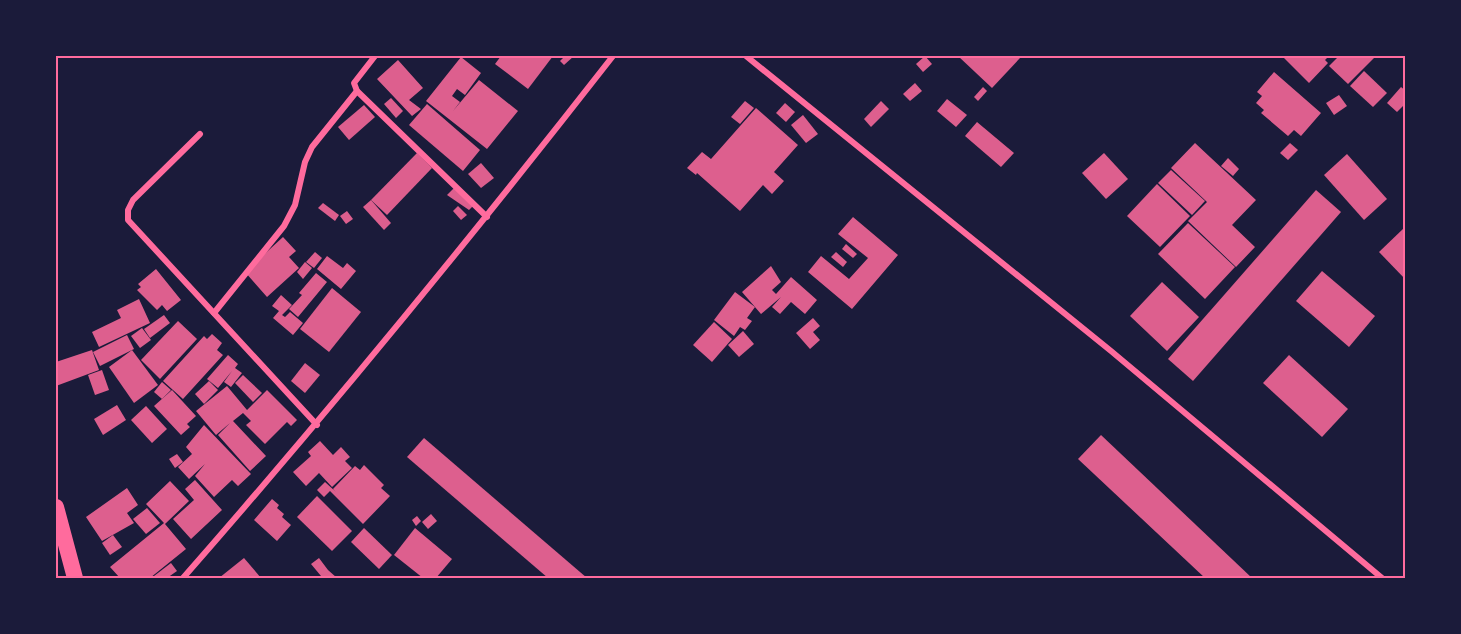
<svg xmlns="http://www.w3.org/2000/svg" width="1461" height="634" font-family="'Space Grotesk',sans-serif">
  <rect width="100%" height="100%" fill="#1b1b3a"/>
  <!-- building -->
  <g fill="#dd5f8e">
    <polygon points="501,56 553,56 528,89 495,64"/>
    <polygon points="565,56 574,56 564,65 560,61"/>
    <polygon points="925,56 932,64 923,72 916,64"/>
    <polygon points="958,56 1018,56 1020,58 992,88"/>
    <polygon points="1282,56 1329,56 1325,60 1328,63 1309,83"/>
    <polygon points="1339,56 1376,56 1348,84 1329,66"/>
    <polygon points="461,57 481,73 465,95 457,89 452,96 460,102 453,111 479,80 518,111 487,149 426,101"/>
    <polygon points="398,60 423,88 409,100 421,109 412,116 377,79"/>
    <polygon points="1364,71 1387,93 1373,107 1350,86"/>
    <polygon points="1274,72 1321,113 1301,136 1294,130 1288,136 1261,113 1264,110 1256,103 1262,96 1257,92"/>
    <polygon points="915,83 922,91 910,101 903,94"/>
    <polygon points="983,87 987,91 978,101 974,97"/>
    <polygon points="1401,87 1406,91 1406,103 1397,112 1387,103"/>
    <polygon points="1339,95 1347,106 1334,115 1326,103"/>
    <polygon points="391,98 403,111 396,118 384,104"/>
    <polygon points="947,99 967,115 956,127 937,111"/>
    <polygon points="745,101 754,108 740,124 731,117"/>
    <polygon points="881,101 889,109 871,127 864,119"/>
    <polygon points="785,103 795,112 786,122 776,113"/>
    <polygon points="427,104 480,150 463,171 409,125"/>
    <polygon points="364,105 375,117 349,140 338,127"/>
    <polygon points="756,108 798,145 774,172 784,181 772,194 763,185 740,211 697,173 696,175 687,168 702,152 711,159"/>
    <polygon points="803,115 818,134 806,143 791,125"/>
    <polygon points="977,122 1014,153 1001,167 965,136"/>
    <polygon points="1195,143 1256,200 1232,225 1255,247 1236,267 1188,221 1207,202 1171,168"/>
    <polygon points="1290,143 1298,150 1288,160 1280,153"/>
    <polygon points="417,153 432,168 387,215 371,200"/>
    <polygon points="1104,153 1128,179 1106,199 1082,173"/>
    <polygon points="1347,154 1387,199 1364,220 1324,175"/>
    <polygon points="1228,158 1239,169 1233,176 1221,166"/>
    <polygon points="481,163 494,178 481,188 468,174"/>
    <polygon points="1171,170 1205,201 1192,215 1158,183"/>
    <polygon points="1157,184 1190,216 1160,247 1127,216"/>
    <polygon points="454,188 474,205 469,210 447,195"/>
    <polygon points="1316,190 1341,212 1193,381 1168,359"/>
    <polygon points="371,200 391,223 384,230 363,207"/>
    <polygon points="323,203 339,215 335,221 318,208"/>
    <polygon points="458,206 467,215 461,220 453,211"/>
    <polygon points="347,211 353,219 346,224 340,216"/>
    <polygon points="853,217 898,255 852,309 808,272 821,256 849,279 868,258 838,234"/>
    <polygon points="1188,223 1235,267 1205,299 1158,254"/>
    <polygon points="1404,228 1406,230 1406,280 1379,252"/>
    <polygon points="283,237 296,251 289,257 299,268 267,297 245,272"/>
    <polygon points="846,244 857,254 853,258 842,249"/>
    <polygon points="315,252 322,258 314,268 306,262"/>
    <polygon points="836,252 847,262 843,267 831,257"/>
    <polygon points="327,256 343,268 347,263 356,271 341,289 317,269"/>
    <polygon points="305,262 312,268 303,279 297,272"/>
    <polygon points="771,266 781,282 772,290 776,294 791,277 817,300 805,314 791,302 780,314 772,307 781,297 761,314 742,292"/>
    <polygon points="156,269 181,300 167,311 162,305 157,310 137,290 141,287 138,284"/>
    <polygon points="1322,271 1375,316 1349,347 1296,301"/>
    <polygon points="316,273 327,282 298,317 289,309 302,295 299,293"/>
    <polygon points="1162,282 1199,317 1167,351 1130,316"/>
    <polygon points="332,288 361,312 329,352 300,329"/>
    <polygon points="735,292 755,307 747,318 752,321 745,330 740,327 734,336 714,320"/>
    <polygon points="281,295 292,305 282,315 285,317 290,312 303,323 293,335 273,318 279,311 272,306"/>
    <polygon points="139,299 150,323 99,347 92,332 121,318 117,310"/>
    <polygon points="164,315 170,323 150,338 144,329"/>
    <polygon points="813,318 820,326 813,332 820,340 810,349 796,333"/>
    <polygon points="178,321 197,339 160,379 141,360"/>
    <polygon points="714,322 732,339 712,362 693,345"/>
    <polygon points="142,328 151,340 140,348 131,336"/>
    <polygon points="743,331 754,344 739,357 728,345"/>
    <polygon points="212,334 222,343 217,350 223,355 183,399 163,381 204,336 207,339"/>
    <polygon points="127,335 134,349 100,366 93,352"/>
    <polygon points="92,350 99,370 56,386 56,362"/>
    <polygon points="132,350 158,385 134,403 109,367"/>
    <polygon points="228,355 238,364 235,368 242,373 231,387 224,382 232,371 218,388 207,379"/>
    <polygon points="1289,355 1348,409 1322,437 1263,383"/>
    <polygon points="305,363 320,375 305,393 291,381"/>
    <polygon points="102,370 109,390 95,395 88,375"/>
    <polygon points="243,375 262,393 253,402 235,383"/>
    <polygon points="209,381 218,390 204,404 195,394"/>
    <polygon points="162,382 171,390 162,399 154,392"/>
    <polygon points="227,386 247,410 267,390 297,420 291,426 287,422 265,444 246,425 251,421 243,413 233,421 266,456 250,471 218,435 230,423 216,435 196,411"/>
    <polygon points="172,390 196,416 187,424 190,427 181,435 154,406"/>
    <polygon points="117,405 126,420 103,435 94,419"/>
    <polygon points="146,406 167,429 152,443 131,420"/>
    <polygon points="204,425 251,474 238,486 232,480 214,497 195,476 205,464 189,479 178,467 192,454 186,447"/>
    <polygon points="1101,435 1252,578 1205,578 1078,459"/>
    <polygon points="424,438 587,578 548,578 407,457"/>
    <polygon points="320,441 333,455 341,447 350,457 345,461 352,468 332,487 319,473 306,486 293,472 311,456 308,452"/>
    <polygon points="177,454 183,462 175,468 169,459"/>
    <polygon points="364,465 384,485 381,488 390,496 363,524 330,491 324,497 317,490 325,482 336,492 333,489 355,466 360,470"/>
    <polygon points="195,480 222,510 191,539 173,519 194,500 185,489"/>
    <polygon points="170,481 189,501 165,524 186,549 150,578 120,578 110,567 164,523 146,504"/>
    <polygon points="127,488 138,505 127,513 134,523 102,541 86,517"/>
    <polygon points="317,496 352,531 332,551 297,517"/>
    <polygon points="272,499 279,505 277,508 284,514 282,517 291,525 277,541 254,520"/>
    <polygon points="147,508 160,523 146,534 133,519"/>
    <polygon points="431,514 437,521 428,529 422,522"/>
    <polygon points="417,516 421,521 416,526 412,520"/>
    <polygon points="364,528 392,555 379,569 351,542"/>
    <polygon points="415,528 452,559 436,578 423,578 394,555"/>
    <polygon points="113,535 122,547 110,555 102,543"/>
    <polygon points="244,558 261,578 219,578"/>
    <polygon points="319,558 328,570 337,578 317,578 321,576 311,564"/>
    <polygon points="171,563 177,571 167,578 156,578 154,576"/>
  </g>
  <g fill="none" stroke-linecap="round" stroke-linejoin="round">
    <!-- minor -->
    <g stroke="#ff6b9d" stroke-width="6">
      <polyline points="375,56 354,83 357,91 487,217"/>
      <polyline points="746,56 1111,351 1382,578"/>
      <polyline points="200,134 133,200 128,210 128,220 317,425"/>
      <polyline points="214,313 284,226 295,205 305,162 312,147 357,91"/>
      <path d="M 183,578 C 332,408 474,234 613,56"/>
    </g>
    <!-- trunk -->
    <polyline stroke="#ff6b9d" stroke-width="16" points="56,507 75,578"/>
  </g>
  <!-- border -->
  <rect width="1461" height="634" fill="none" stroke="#1b1b3a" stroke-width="114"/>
  <rect x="57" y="57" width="1347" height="520" fill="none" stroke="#ff6b9d" stroke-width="2"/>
</svg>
